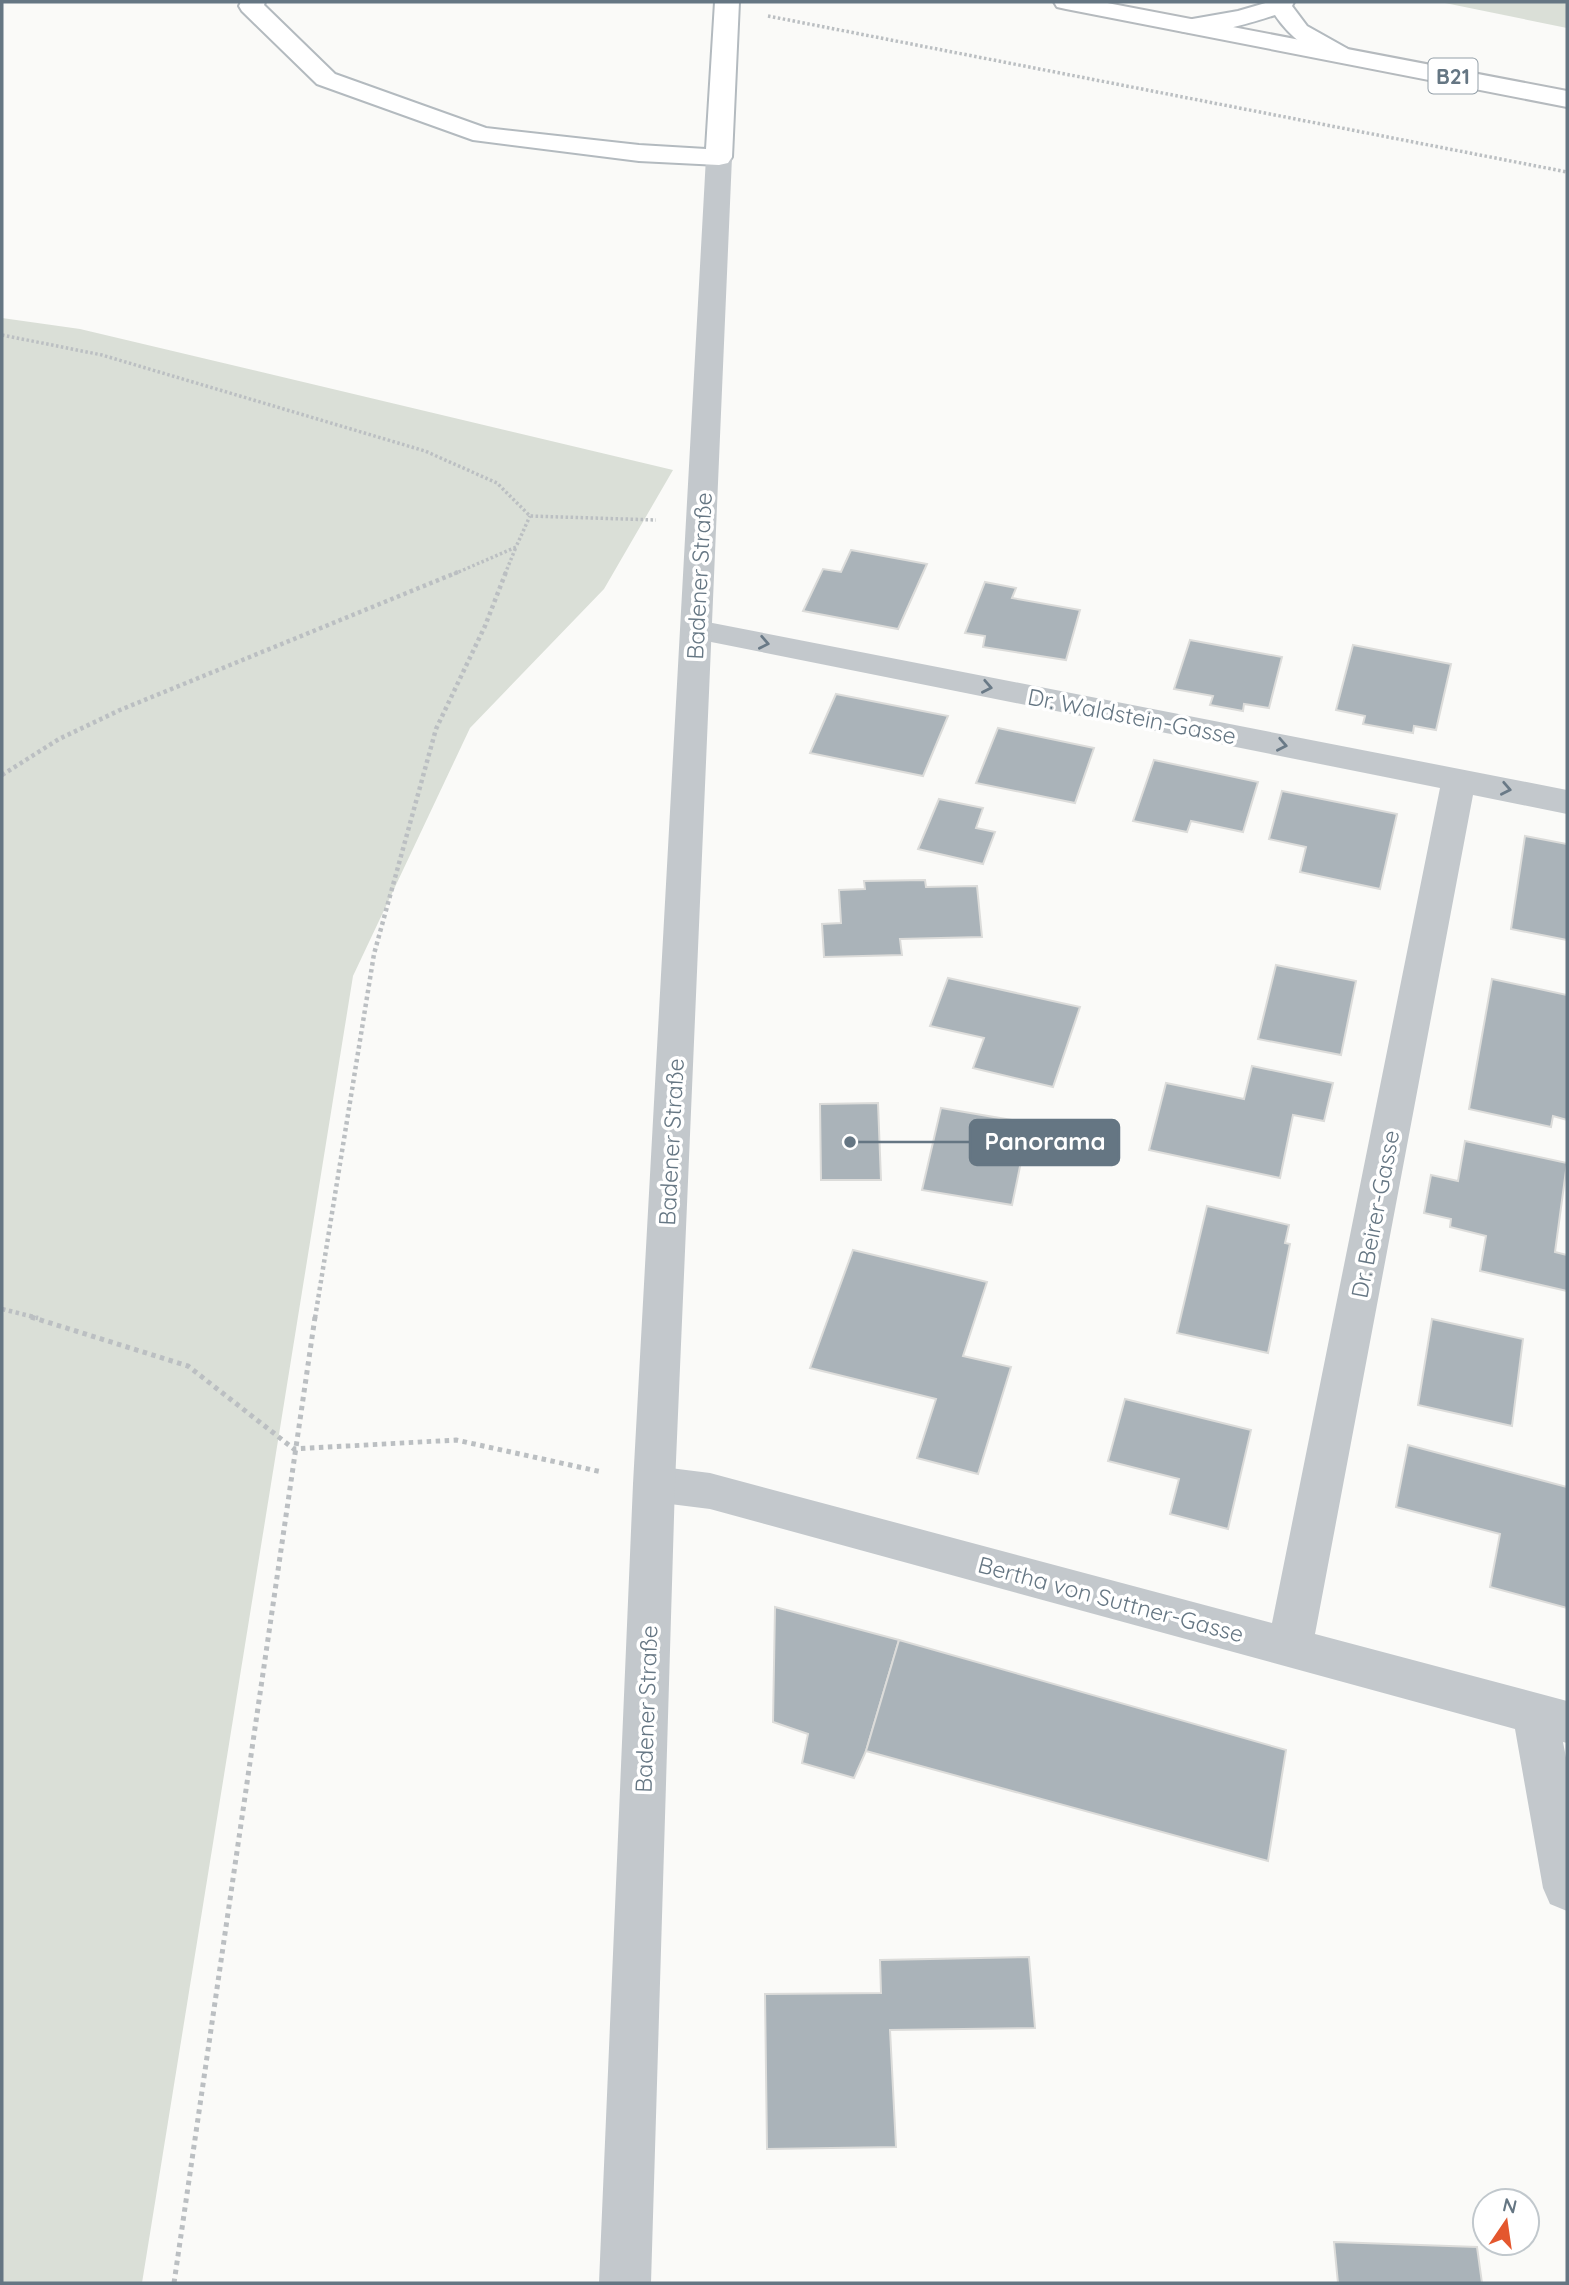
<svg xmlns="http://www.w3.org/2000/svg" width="1569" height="2285" font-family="Quicksand,sans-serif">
  <rect width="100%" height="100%" fill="#fafaf8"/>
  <!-- green -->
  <g fill="#dadfd7">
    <polygon points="1442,2 1567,2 1567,28 1445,3"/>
    <polygon points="2,318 80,329 673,470 604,589 470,728 353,976 142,2283 2,2283"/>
  </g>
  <!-- building -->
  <g fill="#aab3b9" stroke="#dcdcda" stroke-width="2">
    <polygon points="851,550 927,564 898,629 803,611 823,569 841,572"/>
    <polygon points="985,582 1016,588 1012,598 1080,610 1066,660 983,647 985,636 965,633"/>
    <polygon points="1190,640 1282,657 1269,708 1244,704 1243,711 1210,705 1213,696 1174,689"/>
    <polygon points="1353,645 1451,664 1436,730 1414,726 1413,733 1363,724 1365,716 1336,710"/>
    <polygon points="836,694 948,716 923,776 810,753"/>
    <polygon points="998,728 1094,748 1075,803 976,783"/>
    <polygon points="1154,760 1258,782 1243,832 1191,821 1187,832 1133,821"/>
    <polygon points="1282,791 1397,814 1380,889 1300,872 1306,847 1269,839"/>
    <polygon points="939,799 983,808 976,828 995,832 983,864 918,849"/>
    <polygon points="1525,836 1567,844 1567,940 1511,929"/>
    <polygon points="925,880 926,887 977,886 982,937 900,939 902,955 824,957 822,924 841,923 839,890 865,889 864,881"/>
    <polygon points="1276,965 1356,981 1341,1055 1258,1039"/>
    <polygon points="948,978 1080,1007 1053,1087 973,1068 984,1038 930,1026"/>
    <polygon points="1492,979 1567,995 1567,1120 1553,1116 1551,1127 1469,1109"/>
    <polygon points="1252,1066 1333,1083 1324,1121 1293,1115 1280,1178 1149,1150 1166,1083 1244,1099"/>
    <polygon points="878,1103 881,1180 821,1180 820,1104"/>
    <polygon points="941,1108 1029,1123 1012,1205 922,1190"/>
    <polygon points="1465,1141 1567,1163 1555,1252 1567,1255 1567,1291 1480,1271 1486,1236 1450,1227 1451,1219 1424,1213 1431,1175 1458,1181"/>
    <polygon points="1207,1206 1289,1225 1285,1243 1290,1244 1268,1353 1177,1333"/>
    <polygon points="853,1250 987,1282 963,1356 1011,1367 978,1474 917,1458 936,1399 810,1368"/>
    <polygon points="1432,1319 1523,1339 1512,1426 1418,1405"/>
    <polygon points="1125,1399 1251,1430 1228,1529 1170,1514 1179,1479 1108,1461"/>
    <polygon points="1408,1445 1567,1487 1567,1608 1490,1587 1500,1534 1396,1507"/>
    <polygon points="775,1607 899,1640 866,1751 854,1778 802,1763 808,1734 773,1722"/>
    <polygon points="899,1640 1286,1750 1268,1861 866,1751"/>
    <polygon points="1029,1957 1035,2028 890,2030 896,2147 767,2149 765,1994 881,1993 880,1960"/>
    <polygon points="1334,2242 1477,2247 1482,2283 1338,2283"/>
  </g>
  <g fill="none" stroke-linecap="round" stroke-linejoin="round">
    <!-- secondary casing -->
    <g stroke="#b3babf" stroke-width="4">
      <g id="secondary">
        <polygon points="241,2 265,2 264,5 335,74 486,128 639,145 706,149 715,2 739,2 732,157 728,163 719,165 639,161 473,140 317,84 242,11 239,6"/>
        <path d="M 1269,2 L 1294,2 L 1292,6 L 1307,26 L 1348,49 L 1351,54 L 1348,59 C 1322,66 1288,35 1275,15 C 1250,23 1206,37 1181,31 L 1178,26 L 1181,21 L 1238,11 Z"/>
      </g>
    </g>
    <!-- primary casing -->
    <g stroke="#b5babe" stroke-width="4">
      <polygon id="primary" points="1054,2 1102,2 1567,91 1567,107 1066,9 1057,7"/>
    </g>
    <!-- path-far2 -->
    <g stroke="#bbbfc2" stroke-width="3.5" stroke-dasharray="2.5 2.5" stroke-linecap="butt">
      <polyline points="768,16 1567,172"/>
      <polyline points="2,335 102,355 425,451 497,483 530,516 656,520"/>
      <polyline points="454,574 516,547 530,516"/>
      <polyline points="505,574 516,547"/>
    </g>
    <!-- path-far1 -->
    <g stroke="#bbbfc2" stroke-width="4.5" stroke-dasharray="3.5 3.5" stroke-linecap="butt">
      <polyline points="2,775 59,739 120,710 458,572"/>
      <polyline points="2,1309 38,1318"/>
      <polyline points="315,1318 374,954 436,729 485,626 506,572"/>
    </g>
    <!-- path -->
    <g stroke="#bbbfc2" stroke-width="5" stroke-dasharray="4.5 4.5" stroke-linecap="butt">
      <polyline points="31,1317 188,1366 294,1449 456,1440 602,1472"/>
      <polyline points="174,2283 315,1317"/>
    </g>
    <!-- minor -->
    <polygon fill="#c3c8cc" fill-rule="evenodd" points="697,620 1567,790 1567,814 1473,795 1315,1634 1567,1701 1567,1743 1563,1742 1567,1763 1567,1911 1550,1904 1543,1888 1515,1729 710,1509 654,1502 639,1497 633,1484 639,1471 654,1466 710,1473 1272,1623 1440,788 686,637 681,630 686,623"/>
    <!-- tertiary -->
    <polygon fill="#c3c8cc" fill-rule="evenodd" points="719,149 728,151 732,157 675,1484 651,2283 599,2283 633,1484 706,157 710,151"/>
    <!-- secondary -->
    <use href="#secondary" fill="#fff" fill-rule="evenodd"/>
    <!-- primary -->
    <use href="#primary" fill="#fff" fill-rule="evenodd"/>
  </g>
  <!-- one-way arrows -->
  <defs><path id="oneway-chevron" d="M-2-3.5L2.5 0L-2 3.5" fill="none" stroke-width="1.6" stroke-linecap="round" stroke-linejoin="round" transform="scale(1.75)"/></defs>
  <g stroke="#6a7a87">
    <use href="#oneway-chevron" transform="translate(764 643) rotate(11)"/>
    <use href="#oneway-chevron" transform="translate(987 687) rotate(11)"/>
    <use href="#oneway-chevron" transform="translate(1282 745) rotate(11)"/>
    <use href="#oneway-chevron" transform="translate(1506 789) rotate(11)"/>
  </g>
  <g text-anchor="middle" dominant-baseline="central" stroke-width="7" stroke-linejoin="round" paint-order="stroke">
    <!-- shield labels -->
    <rect fill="#fff" stroke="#939fa8" stroke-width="2" x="1428.5" y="58.5" width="49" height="35" rx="5"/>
    <g font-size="21" font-weight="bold" fill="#657683">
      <text x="1453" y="76">B21</text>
    </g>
    <!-- street labels -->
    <g font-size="23" fill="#657683" stroke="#fff">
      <text transform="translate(699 576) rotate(-87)">Badener Straße</text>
      <text transform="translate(1132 716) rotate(11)">Dr. Waldstein-Gasse</text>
      <text transform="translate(671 1142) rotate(-87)">Badener Straße</text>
      <text transform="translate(1375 1214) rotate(-79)">Dr. Beirer-Gasse</text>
      <text transform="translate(1111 1599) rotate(15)">Bertha von Suttner-Gasse</text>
      <text transform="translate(646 1709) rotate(-88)">Badener Straße</text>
    </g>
  </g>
  <!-- callouts -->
  <path fill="none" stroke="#657683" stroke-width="2.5" d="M850 1142L970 1142"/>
  <circle fill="#657683" stroke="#fff" stroke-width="2.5" cx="850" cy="1142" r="7"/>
  <rect fill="#657683" stroke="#657683" stroke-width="2.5" x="970" y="1120" width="149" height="45" rx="7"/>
  <g font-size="24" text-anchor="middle" font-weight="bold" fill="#fff">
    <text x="1045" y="1150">Panorama</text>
  </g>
  <!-- border -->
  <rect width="1569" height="2285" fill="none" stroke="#657683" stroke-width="7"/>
  <!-- north arrow -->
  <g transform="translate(1506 2222) rotate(13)"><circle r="33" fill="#ffffff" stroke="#c1c8cd" stroke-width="2"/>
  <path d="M0-5L12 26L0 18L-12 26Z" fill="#e4572e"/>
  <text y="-10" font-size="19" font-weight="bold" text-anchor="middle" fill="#657683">N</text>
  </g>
</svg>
